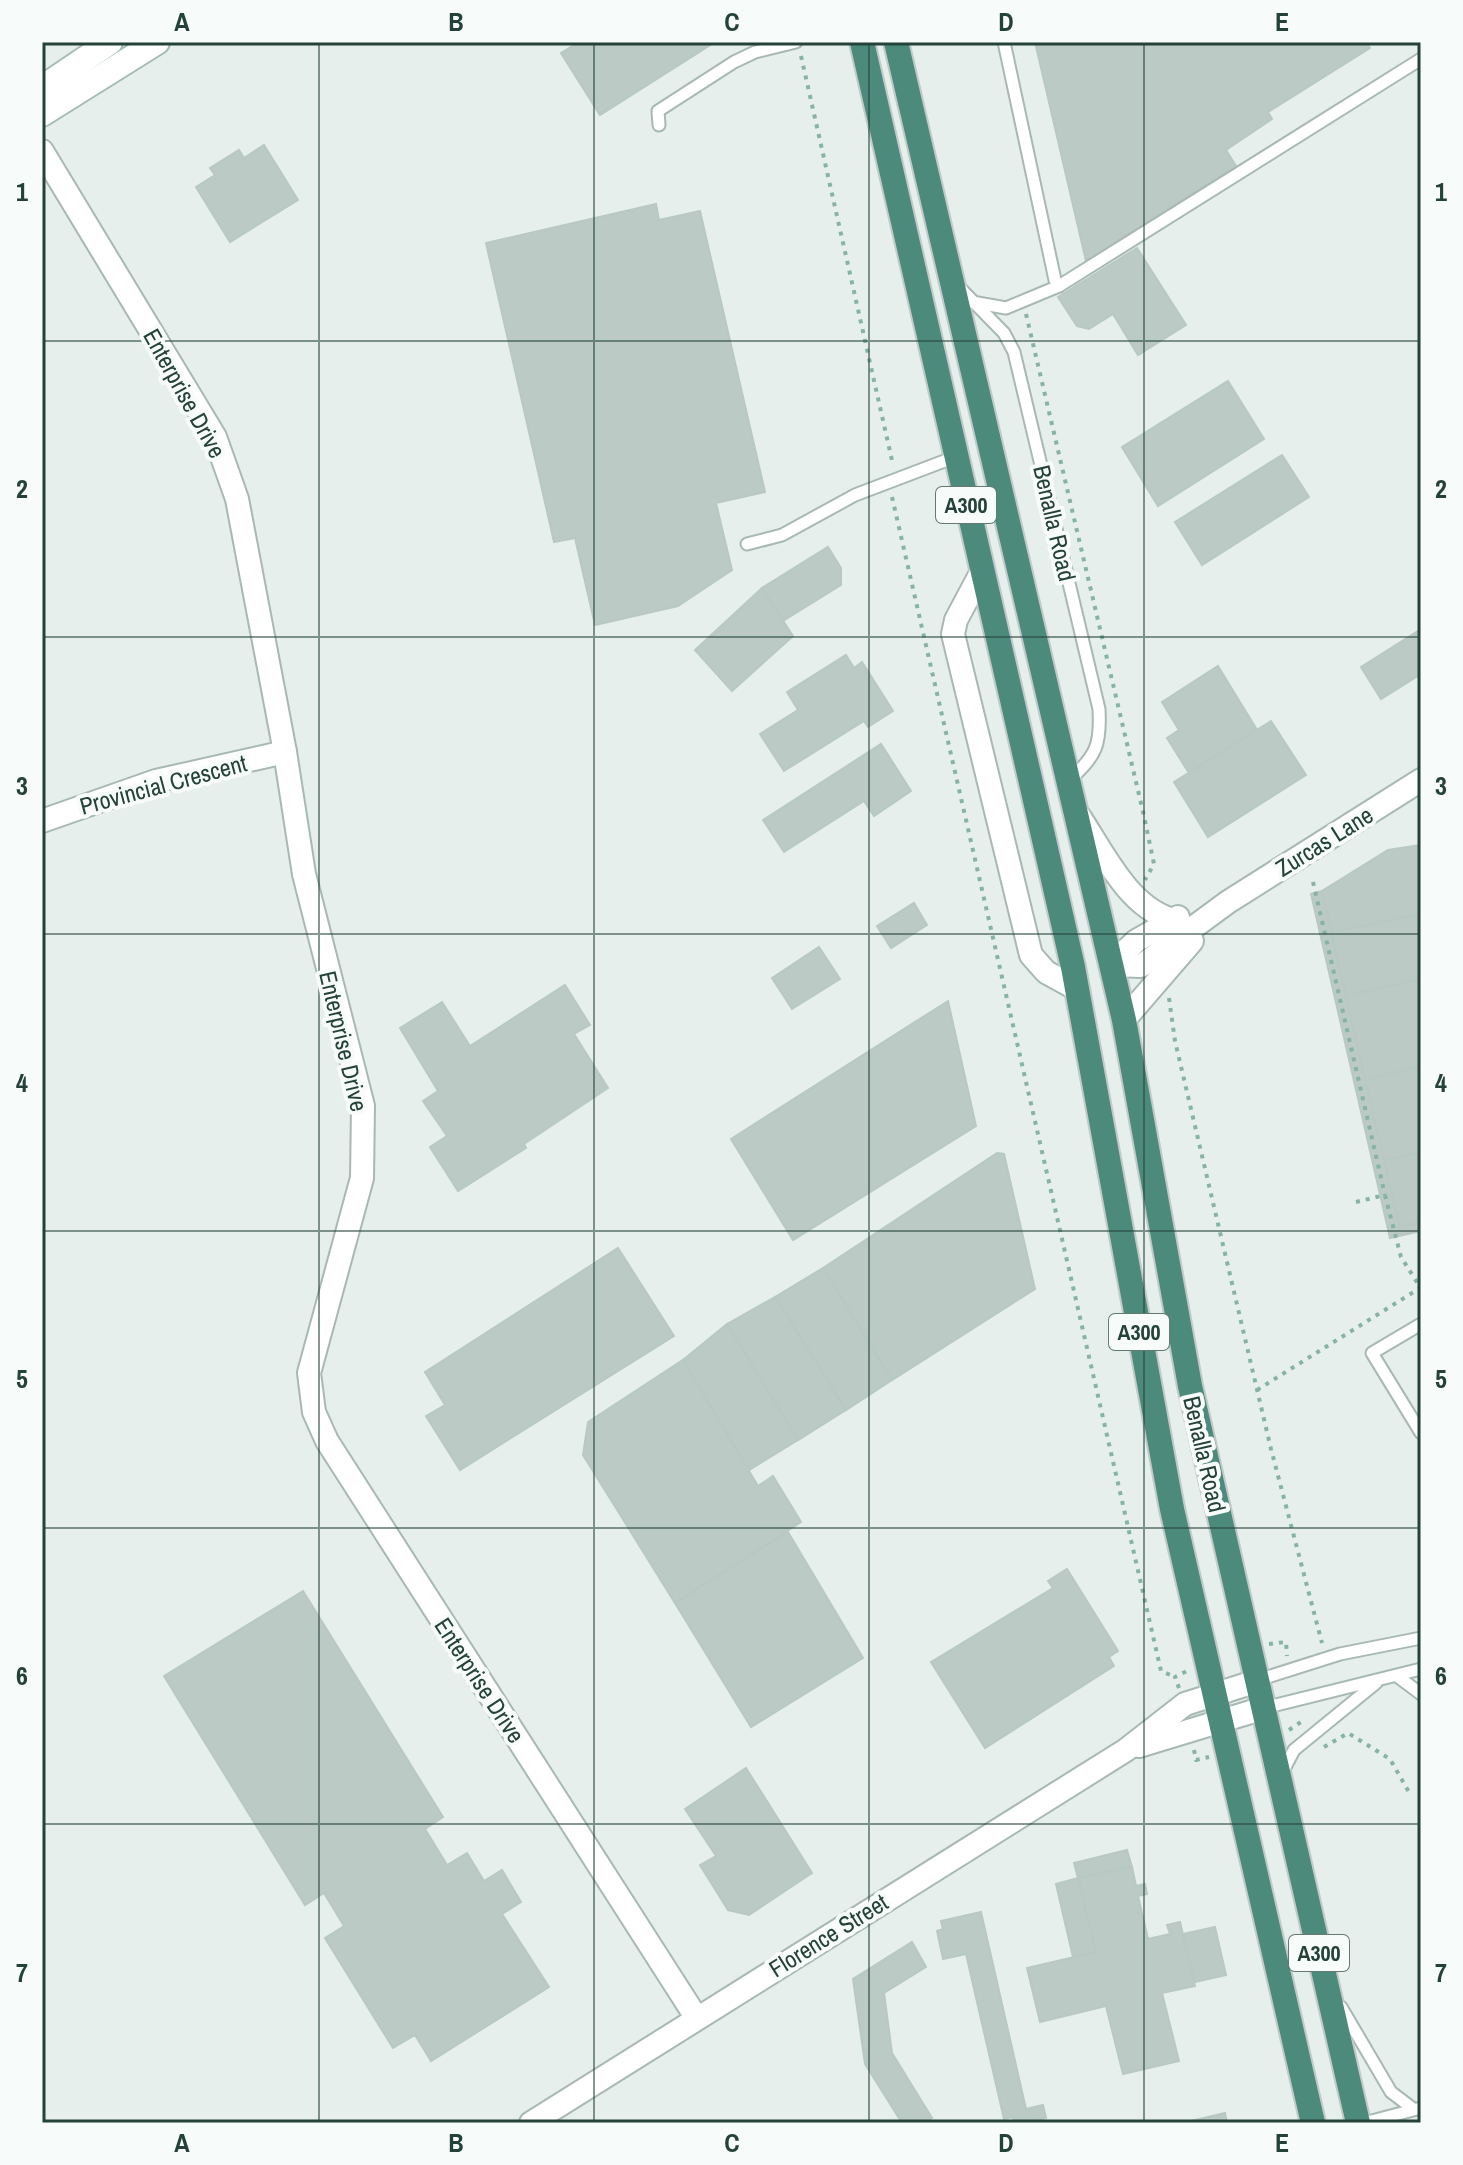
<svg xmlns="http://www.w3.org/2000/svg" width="1463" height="2165" font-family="'Archivo Narrow',sans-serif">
  <rect width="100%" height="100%" fill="#e6efeb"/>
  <!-- building -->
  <g fill="#bbcac4" stroke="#b8c9c2" stroke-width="2">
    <polygon points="579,42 715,42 600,115 561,53"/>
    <polygon points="1035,42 1366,42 1370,48 1268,112 1272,119 1226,150 1236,166 1086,261"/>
    <polygon points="264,145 298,200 230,242 196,187 215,175 210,168 239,150 244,158"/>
    <polygon points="656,204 659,220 700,211 765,492 716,503 732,570 678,606 595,625 575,538 554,542 486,243"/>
    <polygon points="1137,248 1186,325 1138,355 1113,314 1089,329 1077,326 1058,297"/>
    <polygon points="1228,381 1264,439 1158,506 1122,447"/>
    <polygon points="1282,455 1309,497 1202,565 1175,522"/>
    <polygon points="828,547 841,568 841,585 783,621 762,588"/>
    <polygon points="762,588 793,636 732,691 695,650"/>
    <polygon points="1421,629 1421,674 1381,699 1361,667"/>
    <polygon points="846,655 854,668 862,662 893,711 868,727 864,721 784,771 760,734 798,710 787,692"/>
    <polygon points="1218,666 1257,730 1189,773 1167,738 1179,730 1162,702"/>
    <polygon points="1271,721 1306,775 1208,837 1174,782"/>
    <polygon points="881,744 911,791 874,816 864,801 784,852 763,820"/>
    <polygon points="1421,845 1421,914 1331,932 1322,891 1388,850"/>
    <polygon points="1322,891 1400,1227 1421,1222 1421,1231 1390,1238 1311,894"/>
    <polygon points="914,903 927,925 891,948 877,926"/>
    <polygon points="1421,914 1421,979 1346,996 1331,932"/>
    <polygon points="819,947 840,979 792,1009 772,978"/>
    <polygon points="1421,979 1421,1066 1365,1080 1346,996"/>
    <polygon points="565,985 590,1025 574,1034 608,1088 524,1144 526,1148 458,1191 430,1147 447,1136 423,1101 438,1091 400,1028 442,1002 470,1046"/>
    <polygon points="948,1001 976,1126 793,1240 731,1139"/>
    <polygon points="1421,1066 1421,1153 1384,1160 1365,1080"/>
    <polygon points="997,1153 1004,1154 1035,1289 892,1380 823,1268"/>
    <polygon points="1421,1153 1421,1222 1400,1227 1384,1160"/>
    <polygon points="618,1248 674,1336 460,1470 426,1416 445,1405 425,1372"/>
    <polygon points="823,1268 892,1380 846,1410 775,1297"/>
    <polygon points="775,1297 846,1410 798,1440 727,1324"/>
    <polygon points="727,1324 798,1440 749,1470 683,1360"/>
    <polygon points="683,1360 758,1486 773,1476 801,1522 675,1603 583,1455 588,1422"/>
    <polygon points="788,1532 863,1658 751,1727 675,1603"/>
    <polygon points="1067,1569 1118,1651 1109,1657 1114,1666 985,1748 931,1662 1053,1588 1048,1581"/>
    <polygon points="303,1591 443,1817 425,1829 447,1865 467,1853 484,1881 502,1870 521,1902 502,1914 549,1987 431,2061 415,2035 393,2048 325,1938 344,1926 324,1893 305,1905 164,1676"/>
    <polygon points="746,1768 812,1873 749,1915 728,1910 700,1865 716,1856 685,1809"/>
    <polygon points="1127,1850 1132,1867 1078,1878 1074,1863"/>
    <polygon points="1132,1867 1136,1886 1145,1884 1147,1894 1138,1896 1148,1939 1170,1934 1167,1925 1180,1922 1195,1986 1162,1993 1179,2061 1123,2074 1106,2006 1040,2022 1027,1968 1096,1952 1078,1878"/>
    <polygon points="1078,1878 1096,1952 1073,1957 1056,1884"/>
    <polygon points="981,1912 1026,2109 1043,2105 1046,2118 1025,2123 1014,2123 1013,2117 1004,2119 966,1954 943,1959 937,1931 943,1929 941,1921"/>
    <polygon points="1215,1927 1226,1975 1195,1982 1183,1934"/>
    <polygon points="912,1942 926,1967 884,1993 892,2053 932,2118 924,2123 902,2123 865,2064 853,1979"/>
    <polygon points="1225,2113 1227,2123 1183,2123"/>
  </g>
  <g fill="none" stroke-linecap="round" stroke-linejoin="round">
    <!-- service casing -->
    <g stroke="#a8b8b2" stroke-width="15">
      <g id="service">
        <polyline points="1004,42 1055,280 1059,286"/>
        <polyline points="659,125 658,111 734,62 755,52 796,42"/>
        <path d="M 959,287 L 1004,333 L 1014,352 L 1099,709 C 1101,746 1096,755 1070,780"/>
        <polyline points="972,302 1006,308 1059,286 1421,59"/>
        <polyline points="747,544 782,535 855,495 955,457"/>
        <polyline points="1421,1324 1372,1353 1421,1433"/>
        <polyline points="1397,1676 1421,1694"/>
        <polyline points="1258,1680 1340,1654 1421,1638"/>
        <polyline points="1264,1708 1421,1669"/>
        <polyline points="1283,1771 1294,1750 1376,1683"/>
        <polyline points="1341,2007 1391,2092 1412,2108"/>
        <polyline points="1364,2123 1421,2108"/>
      </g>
    </g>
    <!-- minor casing -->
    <g stroke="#a8b8b2" stroke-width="26">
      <g id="minor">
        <polyline points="42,151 215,437 237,499 285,752 304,874 363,1106 362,1178 309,1373 314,1412 327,1441 696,2017"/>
        <polyline points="981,573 956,620 953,634 1031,955 1046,972 1077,989"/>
        <path d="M 1079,816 C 1103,852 1127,905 1170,919"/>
        <polyline points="42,821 156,781 285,752"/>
        <polyline points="1111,965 1141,966 1228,902 1421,780"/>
        <polyline points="1111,965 1136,941 1178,917"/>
        <polyline points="1124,1020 1192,941"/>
        <polyline points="1139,1746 1264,1708"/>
        <polyline points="531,2123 1126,1750 1185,1704 1257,1681"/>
      </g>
    </g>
    <!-- secondary casing -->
    <g stroke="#a4bbb3" stroke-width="28">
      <g id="secondary">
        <polyline points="42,88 110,42"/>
        <polyline points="42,114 157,42"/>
      </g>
    </g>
    <!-- trunk casing -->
    <g stroke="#c2cac8" stroke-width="28">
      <g id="trunk">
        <polyline points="862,42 1073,967 1172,1509 1313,2123"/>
        <polyline points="896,42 1124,1020 1190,1386 1358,2123"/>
      </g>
    </g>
    <!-- path -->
    <g stroke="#86b3a5" stroke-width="4" stroke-dasharray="4 6" stroke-linecap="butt">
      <polyline points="801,56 893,465"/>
      <polyline points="1026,314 1144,816 1154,864 1145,880"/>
      <polyline points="892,497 1161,1671 1175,1677"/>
      <polyline points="1313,882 1385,1195"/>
      <polyline points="1169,998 1175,1041 1271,1449 1322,1643"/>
      <polyline points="1356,1202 1385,1195 1401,1257 1420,1287"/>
      <polyline points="1257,1390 1420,1288"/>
      <polyline points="1269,1644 1286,1642 1287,1656"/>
      <polyline points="1179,1688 1175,1677 1189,1670"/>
      <polyline points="1289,1730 1301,1722"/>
      <polyline points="1324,1747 1348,1733 1390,1759 1410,1794"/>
      <polyline points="1194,1750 1196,1760 1209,1757"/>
    </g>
    <!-- service -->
    <use href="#service" stroke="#fff" stroke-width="11"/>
    <!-- minor -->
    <use href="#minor" stroke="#fff" stroke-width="22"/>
    <!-- secondary -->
    <use href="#secondary" stroke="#fff" stroke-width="24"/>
    <!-- trunk -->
    <use href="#trunk" stroke="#4c8a7c" stroke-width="24"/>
  </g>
  <!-- grid -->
  <path fill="none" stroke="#24423a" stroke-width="2" stroke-opacity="0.55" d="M 319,42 L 319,2123M 594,42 L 594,2123M 869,42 L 869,2123M 1144,42 L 1144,2123M 42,341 L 1421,341M 42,637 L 1421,637M 42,934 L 1421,934M 42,1231 L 1421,1231M 42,1528 L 1421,1528M 42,1824 L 1421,1824"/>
  <g text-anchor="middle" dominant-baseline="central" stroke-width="8" stroke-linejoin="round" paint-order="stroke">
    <!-- shield labels -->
    <g fill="#f7fbf9" stroke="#637a73" stroke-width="2">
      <rect x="936" y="487" width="60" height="36" rx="6"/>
      <rect x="1109" y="1314" width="60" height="36" rx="6"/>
      <rect x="1289" y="1935" width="60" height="36" rx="6"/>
    </g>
    <g font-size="22" font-weight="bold" fill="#24423a">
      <text x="966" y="505">A300</text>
      <text x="1139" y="1332">A300</text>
      <text x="1319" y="1953">A300</text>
    </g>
    <!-- street labels -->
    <g font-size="24" fill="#24423a" stroke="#f7fbf9">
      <text transform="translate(185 393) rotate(61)">Enterprise Drive</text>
      <text transform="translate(1055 523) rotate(77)">Benalla Road</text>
      <text transform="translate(163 784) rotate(-15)">Provincial Crescent</text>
      <text transform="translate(1324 841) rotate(-32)">Zurcas Lane</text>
      <text transform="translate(344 1041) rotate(77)">Enterprise Drive</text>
      <text transform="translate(1205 1454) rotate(77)">Benalla Road</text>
      <text transform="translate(480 1680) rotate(57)">Enterprise Drive</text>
      <text transform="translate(828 1935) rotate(-32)">Florence Street</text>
    </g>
  </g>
  <!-- border -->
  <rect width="1463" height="2165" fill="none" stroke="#f7fbf9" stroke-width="88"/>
  <rect x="44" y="44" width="1375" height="2077" fill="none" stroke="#24423a" stroke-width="3"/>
  <g font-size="26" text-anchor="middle" font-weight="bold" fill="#24423a">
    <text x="182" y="31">A</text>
    <text x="456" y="31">B</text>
    <text x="732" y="31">C</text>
    <text x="1006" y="31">D</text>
    <text x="1282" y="31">E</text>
    <text x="22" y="201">1</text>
    <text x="1441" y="201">1</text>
    <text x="22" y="498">2</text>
    <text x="1441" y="498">2</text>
    <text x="22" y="795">3</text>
    <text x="1441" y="795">3</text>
    <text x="22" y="1092">4</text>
    <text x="1441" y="1092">4</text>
    <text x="22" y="1388">5</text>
    <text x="1441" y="1388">5</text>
    <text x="22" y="1685">6</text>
    <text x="1441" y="1685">6</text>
    <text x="22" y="1982">7</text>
    <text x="1441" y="1982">7</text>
    <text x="182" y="2152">A</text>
    <text x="456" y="2152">B</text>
    <text x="732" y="2152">C</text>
    <text x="1006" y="2152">D</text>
    <text x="1282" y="2152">E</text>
  </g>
</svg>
